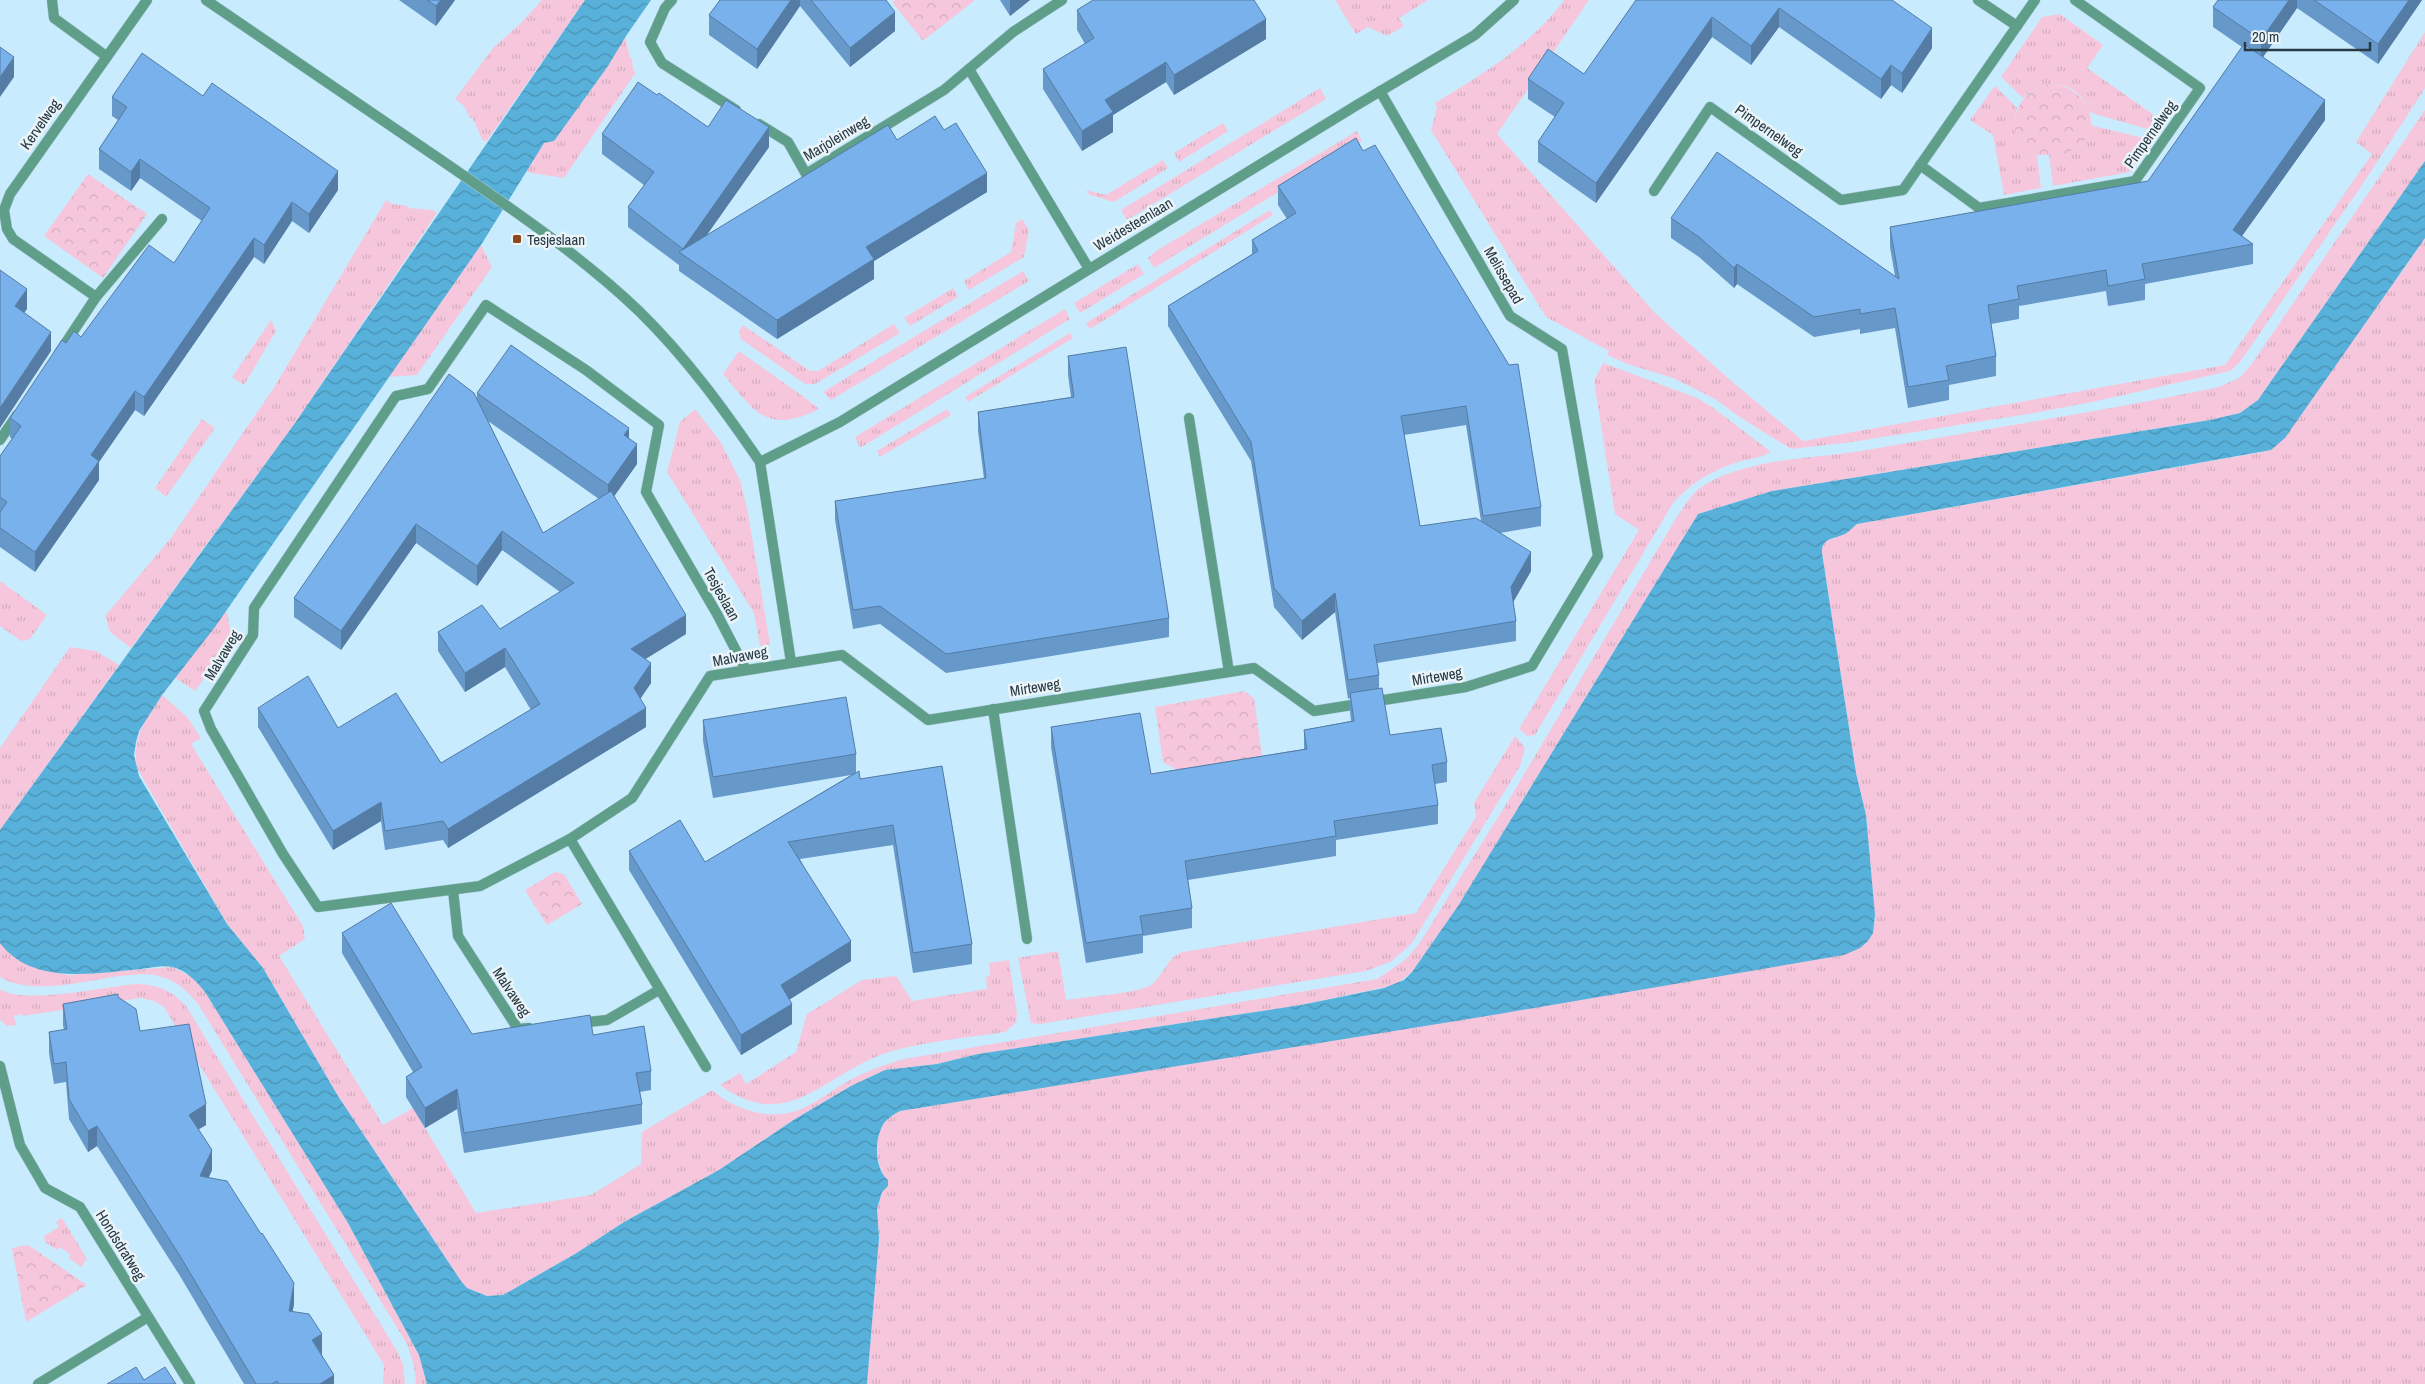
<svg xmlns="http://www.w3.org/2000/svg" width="2425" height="1384" font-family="'Archivo Narrow',sans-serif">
  <defs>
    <pattern id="grass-tufts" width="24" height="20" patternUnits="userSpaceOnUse" patternTransform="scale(1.25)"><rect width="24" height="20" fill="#f6c7dc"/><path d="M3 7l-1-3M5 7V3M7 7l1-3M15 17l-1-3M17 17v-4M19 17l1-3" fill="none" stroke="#d3acbe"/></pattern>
    <pattern id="park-crowns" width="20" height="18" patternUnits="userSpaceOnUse" patternTransform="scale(1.25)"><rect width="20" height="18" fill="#f6c7dc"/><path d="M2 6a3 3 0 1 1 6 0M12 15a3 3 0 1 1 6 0" fill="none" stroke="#d3acbe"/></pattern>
    <pattern id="water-waves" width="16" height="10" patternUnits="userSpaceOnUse" patternTransform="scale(1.25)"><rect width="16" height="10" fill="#58b1da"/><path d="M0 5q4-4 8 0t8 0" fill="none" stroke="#4991b2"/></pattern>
  </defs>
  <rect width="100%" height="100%" fill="#c8ecfe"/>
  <!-- grass -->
  <g fill="url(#grass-tufts)">
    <polygon points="542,0 585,0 486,142 482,139 472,117 470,118 464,106 455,99 493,48 521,23"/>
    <polygon points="1335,0 1428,0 1399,18 1404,26 1387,36 1368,27 1356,34"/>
    <path d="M 1564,0 L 1589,0 L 1497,134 L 1655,313 L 1729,379 L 1803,441 L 2225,365 L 2372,154 L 2356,142 L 2425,32 L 2425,88 L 2362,185 L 2240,362 L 2230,371 L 2092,402 L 2034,413 L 1852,442 L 1791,449 L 1741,418 L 1715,399 L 1673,378 L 1630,365 L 1607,355 L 1609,351 L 1546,317 L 1431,130 L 1437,108 L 1435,103 C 1483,74 1530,46 1564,0 Z"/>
    <path d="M 2060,14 L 2103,45 L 2087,68 L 2164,122 L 2158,132 L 2091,113 C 2087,109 2086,102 2081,97 C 2064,78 2039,82 2023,98 L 2001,77 L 2042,17 Z"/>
    <polygon points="625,36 630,58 632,58 633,70 636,72 564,178 531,173 526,170 544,143 549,141 608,66"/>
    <path d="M 1995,86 L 2017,108 C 2011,126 2019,147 2037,155 L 2041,188 L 2004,195 L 1993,135 L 1970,120 Z"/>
    <polygon points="1320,88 1326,99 1127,220 1121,210"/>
    <path d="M 2425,110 L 2425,161 L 2258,400 L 2240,413 L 2210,420 L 1772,491 L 1698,514 L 1458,906 L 1412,972 L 1395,985 L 1301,1005 L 978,1054 L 937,1064 L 885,1070 L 851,1086 L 795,1119 L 719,1170 L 624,1222 L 575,1254 L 503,1295 L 487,1296 L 467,1288 L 461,1281 L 338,1096 L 263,968 L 227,924 L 137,768 C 131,738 146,719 162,695 L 187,717 L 201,738 L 191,744 L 303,926 L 305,939 L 279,956 L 383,1125 L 413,1108 L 476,1213 L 591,1195 L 641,1164 L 642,1132 L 712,1090 C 735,1110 772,1122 801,1109 C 818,1102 834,1089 850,1080 C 867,1071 885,1064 904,1059 L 1377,979 L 1405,960 L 1419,944 L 1510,798 L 1678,515 C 1686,504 1694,490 1706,484 C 1752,458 1810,459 1861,451 C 1980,430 2100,412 2219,387 L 2239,378 L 2251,365 Z"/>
    <polygon points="1223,123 1228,131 1179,162 1174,153"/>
    <path d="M 2090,125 L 2152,140 L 2130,172 L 2053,186 L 2049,155 C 2066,154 2086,142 2090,125 Z"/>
    <polygon points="1357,131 1362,141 1154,268 1148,258 1156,251"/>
    <polygon points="1163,160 1168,168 1114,202 1090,195 1086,190 1106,195"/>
    <polygon points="386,200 392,204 408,206 408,208 433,210 437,213 295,423 131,648 110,632 105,616 170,539 273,389"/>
    <polygon points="1270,210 1273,215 1090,329 1086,323"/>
    <polygon points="1022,219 1029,230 1024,257 969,290 964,281 1011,252 1016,223"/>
    <path d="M 2425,238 L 2425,1384 L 867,1384 L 879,1238 L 877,1209 L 882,1192 L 888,1186 L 888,1180 C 875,1168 874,1138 884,1123 C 888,1118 894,1114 900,1111 L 1291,1046 L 1875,923 L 1866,815 L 1856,773 L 1822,553 C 1821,538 1834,540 1844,534 C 1849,531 1853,527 1857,524 L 2262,452 L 2399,276 Z"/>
    <polygon points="481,245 492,267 417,375 388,377"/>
    <polygon points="1138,264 1144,274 1080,313 1074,303"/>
    <polygon points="1023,271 1029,281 831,400 823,392"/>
    <polygon points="953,288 958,297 910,326 904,318"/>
    <polygon points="1065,309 1070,319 860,448 855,437"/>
    <polygon points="271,320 276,331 244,385 232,377"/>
    <polygon points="894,324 900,333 815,384 805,384 741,339 739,331 743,325 810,371 818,371"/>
    <polygon points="1070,333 1073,338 968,402 965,397"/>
    <path d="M 739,351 L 808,400 L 819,409 C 766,435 755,412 723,374 Z"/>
    <path d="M 1603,363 L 1697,398 L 1712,407 L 1771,452 C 1760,458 1749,459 1738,462 C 1712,470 1691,483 1673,503 L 1535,735 L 1528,736 L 1519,729 L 1639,530 L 1615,514 L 1594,381 Z"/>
    <polygon points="695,409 720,441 740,480 748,513 770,644 760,646 754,613 667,472 680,422"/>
    <polygon points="947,409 951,415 880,457 877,451"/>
    <polygon points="202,419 215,428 166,497 155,488"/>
    <polygon points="0,581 47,615 30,639 21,641 0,626"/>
    <polygon points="226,611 233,640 195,691 174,677"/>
    <polygon points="70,647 96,651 119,665 0,830 0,748"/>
    <path d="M 1515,736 L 1525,748 L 1520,766 L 1412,943 L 1392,961 L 1366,971 L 1040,1024 L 1031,1023 L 1018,958 L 1058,951 L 1066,1000 C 1083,997 1140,993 1151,985 C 1164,976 1167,956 1183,952 L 1416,913 L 1476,817 L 1474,803 Z"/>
    <path d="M 0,943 L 24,963 L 68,975 L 172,967 L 192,977 L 205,992 L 348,1223 L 419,1355 L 427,1384 L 416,1384 L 414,1365 L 407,1344 L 198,1004 C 188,992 178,982 162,977 C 149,972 134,975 120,976 C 84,981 32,996 0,977 Z"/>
    <path d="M 1009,960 L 1017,1014 L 1016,1023 L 1005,1032 C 967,1038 926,1041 889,1052 C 825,1072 789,1136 720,1085 L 740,1073 L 746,1084 L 796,1052 L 807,1014 L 862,980 L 896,976 L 912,1001 L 987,989 L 986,977 L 990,976 L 989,963 Z"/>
    <path d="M 135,984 C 157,984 171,990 186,1006 L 397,1351 L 403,1364 L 405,1384 L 383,1384 L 384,1365 L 164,1007 L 154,1001 L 140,998 L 23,1016 L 22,1014 L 14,1016 L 16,1025 L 7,1026 L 0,1020 L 0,989 C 22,1005 106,987 135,984 Z"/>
    <polygon points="62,1218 87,1259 81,1267 69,1258 71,1255 60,1247 57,1250 45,1242 44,1236 59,1227 56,1222"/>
  </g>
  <!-- park -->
  <g fill="url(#park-crowns)">
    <polygon points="895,0 975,0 923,41 892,2"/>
    <path d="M 2053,84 C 2089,88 2108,132 2071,151 C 2061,156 2048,155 2037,155 C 1999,139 2013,87 2053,84 Z"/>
    <polygon points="88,174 147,214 103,278 44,236"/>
    <polygon points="1244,691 1254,698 1262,756 1177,770 1163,762 1155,707"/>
    <polygon points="555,872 564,874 582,904 547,925 525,890"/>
    <polygon points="28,1245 87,1285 26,1322 12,1248"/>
  </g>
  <!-- water -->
  <path fill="url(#water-waves)" d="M 585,0 L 651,0 L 626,36 L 608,66 L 554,141 L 544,143 L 481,245 L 215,627 L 162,695 L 139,731 L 136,742 L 134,755 L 139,776 L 227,924 L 263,968 L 338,1096 L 461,1281 L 467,1288 L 487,1296 L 503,1295 L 575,1254 L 624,1222 L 719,1170 L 795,1119 L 851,1086 L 885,1070 L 937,1064 L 978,1054 L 1301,1005 L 1384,988 L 1404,980 L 1412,972 L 1458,906 L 1698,514 L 1772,491 L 2210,420 L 2240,413 L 2258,400 L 2425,161 L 2425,238 L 2285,438 L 2271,450 L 1857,524 C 1853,527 1850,531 1845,534 C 1834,539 1821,538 1822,553 L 1856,773 L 1866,815 L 1875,915 L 1873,933 L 1868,941 L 1860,948 L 1844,955 L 1493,1015 L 900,1111 C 894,1114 888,1118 884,1123 C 874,1138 874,1168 888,1180 L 888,1186 L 882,1192 L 877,1209 L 879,1238 L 867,1384 L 427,1384 L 419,1355 L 348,1223 L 205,992 C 197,982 186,970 172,967 C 164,965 150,968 141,969 C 96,973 32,986 0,943 L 0,830 L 295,423 Z"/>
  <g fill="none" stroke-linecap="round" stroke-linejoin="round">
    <!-- minor casing -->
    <g stroke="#a8c8d8" stroke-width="11">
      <g id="minor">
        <polyline points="52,0 54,18 106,56"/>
        <polyline points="672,0 665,8 650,42 662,63 736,110"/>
        <polyline points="1062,0 1013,32 969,69 1089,269"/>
        <polyline points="1978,0 2017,26"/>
        <polyline points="759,124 788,142 806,174 944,90 969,69"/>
        <polyline points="1920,165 1979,208 2135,181 2200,88 2075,0"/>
        <polyline points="1654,191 1710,107 1841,200 1903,190 2035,0"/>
        <polyline points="96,297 162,219"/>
        <polyline points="59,353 96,297 13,239 7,229 4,210 10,194 147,0"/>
        <polyline points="0,440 17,415"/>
        <polyline points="760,462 791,662"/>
        <polyline points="745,668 717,614 646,492 659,425 586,370 486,305 428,389 396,396 254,608 253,635 204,711 211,729 283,854 318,907 480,886 570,839 632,798 710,676 842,655 928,720 1229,672 1189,418"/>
        <polyline points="1229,672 1254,668 1314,711 1466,687 1532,666 1598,556 1562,349 1510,316 1380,91"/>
        <polyline points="993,709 1027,939"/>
        <polyline points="570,839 706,1067"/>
        <polyline points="453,890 458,936 518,1029 529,1028"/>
        <polyline points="578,1023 607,1020 659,990"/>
        <polyline points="0,1066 20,1145 45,1188 80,1207 190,1384"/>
        <polyline points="38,1384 148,1317"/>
      </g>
    </g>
    <!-- tertiary casing -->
    <g stroke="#a8c8d8" stroke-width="11">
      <path id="tertiary" d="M 206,0 C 284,53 363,107 441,160 C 509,207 579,254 639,311 C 686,357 723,408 760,462 L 840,422 L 1357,105 L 1475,35 L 1514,0"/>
    </g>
    <!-- minor -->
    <use href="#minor" stroke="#5f9f89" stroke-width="10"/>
    <!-- tertiary -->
    <use href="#tertiary" stroke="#5f9f89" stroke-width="10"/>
  </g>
  <!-- wall -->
  <g fill="#6798ca" fill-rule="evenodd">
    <polygon points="399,0 455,0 436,26"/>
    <polygon points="720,0 886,0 895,31 850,67 800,6 757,69 709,35 709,15"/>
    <polygon points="1000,0 1030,0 1010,16"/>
    <polygon points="1636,0 1892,0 1932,48 1902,93 1891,85 1881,99 1779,27 1751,65 1712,37 1596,203 1538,162 1538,142 1555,117 1528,99 1528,79 1584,74"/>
    <polygon points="2218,0 2422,0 2378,64 2297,8 2263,57 2325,120 2242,236 2253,244 2253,264 2145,284 2145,300 2108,306 2106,291 2019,306 2019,319 1991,324 1996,356 1996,376 1949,385 1949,400 1908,408 1895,328 1860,334 1860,329 1814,337 1737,284 1734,288 1699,257 1671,238 1671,218 1895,276 1890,247 1890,227 2148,181 2242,47 2213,27 2213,7"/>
    <polygon points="1077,10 1266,39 1174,95 1166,82 1113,115 1113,132 1082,151 1043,89 1043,69 1085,44 1077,30"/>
    <polygon points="657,95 708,127 769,147 706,235 897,140 944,130 987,192 874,261 874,279 777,339 679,271 679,265 628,227 628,207 644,185 602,154 602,134"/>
    <polygon points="112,97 338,190 309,233 292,221 264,264 254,257 144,416 135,410 99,462 99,480 35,572 0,547 0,456 12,439 10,437 10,418 66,343 81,337 174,263 202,221 140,178 131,191 99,169 99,149 118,120 112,116"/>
    <path d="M 1356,138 L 1541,507 L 1541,526 L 1500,533 L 1531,571 L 1513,602 L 1516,621 L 1516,641 L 1377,663 L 1379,675 L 1379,688 L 1390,735 L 1447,762 L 1447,782 L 1435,784 L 1438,805 L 1438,824 L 1336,840 L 1336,856 L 1188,880 L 1192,908 L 1192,928 L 1143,936 L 1143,953 L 1086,963 L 1051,747 L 1051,727 L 1151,774 L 1304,749 L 1304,730 L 1351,721 L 1350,712 L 1350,698 L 1348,699 L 1335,612 L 1302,640 L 1274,607 L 1251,461 L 1168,326 L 1168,306 L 1252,254 L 1252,240 L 1287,219 L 1278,205 L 1278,186 ZM 1466,425 L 1481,521 L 1420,526 L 1404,435 Z"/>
    <polygon points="1068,356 1169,618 1169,637 946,673 880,624 853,629 835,520 835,501 984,479 978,431 978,412 1071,397 1068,375"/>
    <path d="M 477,393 L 629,439 L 637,464 L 614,496 L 686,634 L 645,659 L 651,683 L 640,699 L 646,727 L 510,810 L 448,848 L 443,840 L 385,850 L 381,821 L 333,850 L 258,727 L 258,708 L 338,728 L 441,763 L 531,710 L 505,667 L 465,692 L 438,651 L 438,632 L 500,629 L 560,592 L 502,550 L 477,586 L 416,543 L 341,650 L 294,617 L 294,598 L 477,400 ZM 488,421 L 599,499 L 543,533 Z"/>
    <polygon points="703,720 856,754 856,772 860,779 942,766 972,944 972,964 913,973 893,845 800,859 851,961 789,999 792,1024 741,1055 629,870 629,851 705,862 851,775 713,798 703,741"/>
    <polygon points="342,933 472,1034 593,1035 651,1071 651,1090 640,1092 642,1104 642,1124 464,1153 457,1109 425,1128 406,1097 406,1077 413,1072 342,953"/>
    <polygon points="118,997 140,1031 206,1125 199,1129 212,1170 209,1177 294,1304 292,1312 322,1355 334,1384 244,1384 180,1276 97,1146 88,1152 69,1119 66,1082 54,1084 49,1053 49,1032 64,1030 63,1025 63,1004"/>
  </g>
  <!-- shaded-wall -->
  <g fill="#547ca4">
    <polygon points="441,0 455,0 436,26 436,6"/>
    <polygon points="791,0 800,0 800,6 757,69 757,49"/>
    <polygon points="1010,0 1030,0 1010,16"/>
    <polygon points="2289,0 2297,0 2297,8 2261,60 2261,40"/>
    <polygon points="2409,0 2422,0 2378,64 2378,44"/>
    <polygon points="1779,8 1779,27 1751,65 1751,46"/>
    <polygon points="895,12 895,31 850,67 850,48"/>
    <polygon points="1712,17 1712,37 1596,203 1596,183"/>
    <polygon points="1266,19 1266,39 1174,95 1174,75"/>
    <polygon points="1932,28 1932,48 1902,93 1902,73"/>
    <polygon points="14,57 14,77 0,97 0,77"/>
    <polygon points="1166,62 1166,82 1113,115 1113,132 1082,151 1082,131 1105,100"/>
    <polygon points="1891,65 1891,85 1881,99 1881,79"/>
    <polygon points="2325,100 2325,120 2234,247 2233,230"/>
    <polygon points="769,127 769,147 690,259 683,249"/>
    <polygon points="140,159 140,178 131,191 131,172"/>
    <polygon points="338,171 338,190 309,233 309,214"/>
    <polygon points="987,173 987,192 874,261 874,279 777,339 777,320 866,247"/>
    <polygon points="292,202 292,221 264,264 264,245"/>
    <polygon points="254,238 254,257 144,416 144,397"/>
    <polygon points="1737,264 1737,284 1734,288 1734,268"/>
    <polygon points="27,289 27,309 15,326 15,306"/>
    <polygon points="51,332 51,351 0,428 0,408"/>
    <polygon points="135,391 135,410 99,462 99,480 35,572 35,552 91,455"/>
    <polygon points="629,428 629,449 624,435"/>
    <polygon points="637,444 637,464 608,505 608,485"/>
    <polygon points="416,524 416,543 341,650 341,631"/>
    <polygon points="502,531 502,550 477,586 477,566"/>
    <polygon points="1531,552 1531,571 1511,606 1511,587"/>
    <polygon points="1335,593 1335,612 1302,640 1302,621"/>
    <polygon points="686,615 686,634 631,668 631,649"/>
    <polygon points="505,648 505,667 465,692 465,673"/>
    <polygon points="651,663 651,683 634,708 634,688"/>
    <polygon points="646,708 646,727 448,848 448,829"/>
    <polygon points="381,802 381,821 333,850 333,831"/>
    <polygon points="851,941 851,961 781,1005 781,985"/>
    <polygon points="792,1004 792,1024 741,1055 741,1035"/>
    <polygon points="457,1089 457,1109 425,1128 425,1108"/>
    <polygon points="206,1104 206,1125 189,1135 189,1115"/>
    <polygon points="97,1126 97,1146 88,1152 88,1131"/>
    <polygon points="212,1150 212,1170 200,1196 200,1176"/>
    <polygon points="294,1283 294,1304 289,1332 289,1311"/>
    <polygon points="322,1334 322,1355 312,1340"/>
    <polygon points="334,1375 334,1384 320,1384"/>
  </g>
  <!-- building -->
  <g fill="#78b1eb" stroke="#547ca4">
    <polygon points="427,0 441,0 436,6"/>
    <polygon points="720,0 791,0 757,49 709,15"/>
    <polygon points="811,0 886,0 895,12 850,48"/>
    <polygon points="1093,0 1254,0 1266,19 1174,75 1166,62 1105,100 1113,112 1082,131 1043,69 1094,38 1077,10"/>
    <polygon points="1636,0 1892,0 1932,28 1902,73 1891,65 1881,79 1779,8 1751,46 1712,17 1596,183 1538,142 1564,103 1528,79 1548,49 1584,74"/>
    <polygon points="2218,0 2289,0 2261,40 2213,7"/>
    <polygon points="2314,0 2409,0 2378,44"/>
    <polygon points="2244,44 2325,100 2233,230 2253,244 2142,264 2145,279 2108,286 2106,270 2017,286 2019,299 1988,305 1996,356 1946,366 1949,380 1908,387 1895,308 1860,314 1860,309 1814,317 1737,264 1734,268 1699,237 1671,218 1717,152 1899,279 1890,227 2148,181"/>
    <polygon points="0,47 14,57 0,77"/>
    <polygon points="142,53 203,96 212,83 338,171 309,214 292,202 264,245 254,238 144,397 135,391 91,455 99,461 35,552 0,528 0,512 7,502 0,497 0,456 21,426 10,418 62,340 66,343 74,331 81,337 149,245 174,263 210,208 140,159 131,172 99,149 127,107 112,97"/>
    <polygon points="638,82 657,95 659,93 708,127 726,100 769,127 683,249 628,207 654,172 602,134"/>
    <polygon points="935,116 944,130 956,123 987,173 866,247 874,259 777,320 679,252 888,125 897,140"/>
    <polygon points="1356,138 1363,151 1375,145 1509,365 1518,364 1541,507 1483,516 1466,406 1401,416 1420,526 1476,518 1531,552 1511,587 1516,621 1374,645 1379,675 1348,680 1335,593 1302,621 1274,588 1251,442 1168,306 1258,251 1252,240 1296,213 1278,186"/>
    <polygon points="0,270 27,289 15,306 51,332 0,408"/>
    <polygon points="511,345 629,428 624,435 637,444 608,485 477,393"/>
    <polygon points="1126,347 1169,618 946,654 880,606 853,610 835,501 986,478 978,412 1074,397 1068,356"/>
    <polygon points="449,374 474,393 543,533 611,491 686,615 631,649 651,663 634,688 646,708 510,791 448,829 443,821 385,831 381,802 333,831 258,708 308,676 338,728 396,693 441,763 540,704 505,648 465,673 438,632 482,605 500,629 574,583 502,531 477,566 416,524 341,631 294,598"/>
    <polygon points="1382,688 1390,735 1441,728 1447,762 1432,765 1438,805 1334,821 1336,836 1185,861 1192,908 1140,916 1143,934 1086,943 1051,727 1140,713 1151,774 1307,749 1304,730 1354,721 1350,693"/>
    <polygon points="846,697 856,754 713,777 703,720"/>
    <polygon points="942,766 972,944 913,953 893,825 788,842 851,941 781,985 792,1004 741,1035 629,851 680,820 705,862 859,771 860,779"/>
    <polygon points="391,903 472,1034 590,1015 593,1035 644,1026 651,1071 636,1073 642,1104 464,1133 457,1089 425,1108 406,1077 422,1067 342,933"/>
    <polygon points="118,994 118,997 136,1009 140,1031 189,1024 206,1104 189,1115 212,1150 200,1176 227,1181 261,1234 262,1233 294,1283 289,1311 309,1314 322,1334 312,1340 334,1375 320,1384 279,1384 277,1381 272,1384 256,1384 180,1256 97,1126 88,1131 69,1099 66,1062 54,1064 49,1032 67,1029 63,1004"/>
    <polygon points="136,1367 144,1380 165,1367 176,1384 107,1384"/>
  </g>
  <!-- markers -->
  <rect fill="#8e4a1e" stroke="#ebf4f9" stroke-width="2" x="512" y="234" width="10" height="10" rx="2.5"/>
  <g text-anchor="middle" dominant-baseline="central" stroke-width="5" stroke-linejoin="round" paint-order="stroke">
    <!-- street labels -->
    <g font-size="15" fill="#273942" stroke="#ebf4f9">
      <text transform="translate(40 124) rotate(-55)">Kervelweg</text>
      <text transform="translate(1769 130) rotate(35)">Pimpernelweg</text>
      <text transform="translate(2150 134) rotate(-55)">Pimpernelweg</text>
      <text transform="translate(836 138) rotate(-31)">Marjoleinweg</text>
      <text transform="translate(1133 224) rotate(-31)">Weidesteenlaan</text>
      <text transform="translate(1504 275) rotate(60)">Melissepad</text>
      <text transform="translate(722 594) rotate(61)">Tesjeslaan</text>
      <text transform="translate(222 655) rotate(-59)">Malvaweg</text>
      <text transform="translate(740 656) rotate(-11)">Malvaweg</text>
      <text transform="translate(1437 676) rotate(-10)">Mirteweg</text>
      <text transform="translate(1035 687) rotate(-9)">Mirteweg</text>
      <text transform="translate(512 992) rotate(56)">Malvaweg</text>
      <text transform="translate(121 1245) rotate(58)">Hondsdrafweg</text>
    </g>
    <!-- poi labels -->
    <g font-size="15" fill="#273942" stroke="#ebf4f9" text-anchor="start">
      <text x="527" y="239">Tesjeslaan</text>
    </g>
  </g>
  <!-- scale -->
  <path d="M2245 42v8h125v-8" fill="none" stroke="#273942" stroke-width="2.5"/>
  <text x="2252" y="42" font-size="15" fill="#273942" stroke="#ebf4f9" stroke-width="4" paint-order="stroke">20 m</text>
</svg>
